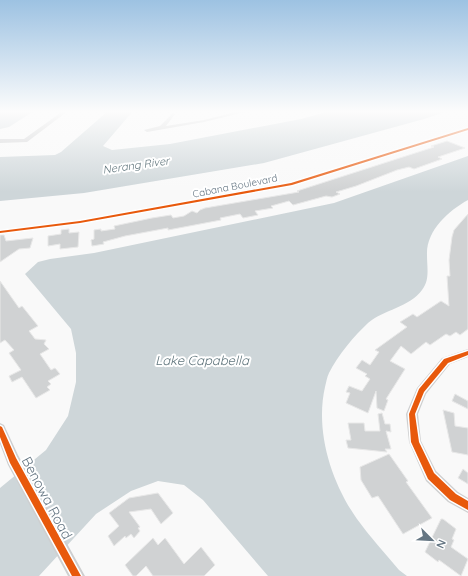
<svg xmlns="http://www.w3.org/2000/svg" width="468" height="576" font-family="Quicksand,sans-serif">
  <rect width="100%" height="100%" fill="#f9f9f9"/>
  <!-- water -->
  <g fill="#ced6d9">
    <polygon points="0,111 34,111 9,127 0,129"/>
    <polygon points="108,111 133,111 103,146 112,150 170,144 301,119 330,111 448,111 424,119 264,163 84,193 0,201 0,157 55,155 61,152"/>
    <path d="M 468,156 L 468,200 C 448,211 426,231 427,255 C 427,268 430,280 422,290 C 410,307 383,310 368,323 C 354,336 338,355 329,373 C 327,377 326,383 325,387 C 315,431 331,482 357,519 C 370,537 385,553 399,570 L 407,576 L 268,576 L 203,500 L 184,485 L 158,481 L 131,491 L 96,514 L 39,576 L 0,576 L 0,488 L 46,450 L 68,416 L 76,382 L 76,353 L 71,329 L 25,274 L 38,262 L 50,259 L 94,253 L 334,203 Z"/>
  </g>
  <!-- building -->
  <g fill="#d0d2d3" stroke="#e8e8e8">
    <polygon points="447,141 465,148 438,157 442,159 414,169 409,167 397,170 356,186 336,192 340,194 332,197 326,196 293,205 289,201 271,206 273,208 255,211 258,215 243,218 240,214 220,218 221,220 168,230 168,228 125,236 103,242 104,244 92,246 91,240 94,239 94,230 101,229 101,231 115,229 114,226 152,218 171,215 173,218 184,216 192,211 197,213 200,210 205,208 299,192 297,191 434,147 431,146"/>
    <polygon points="468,214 468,329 460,335 456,332 450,336 446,334 430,345 426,342 411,354 401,346 390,361 405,369 386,399 388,400 384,411 377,408 376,391 368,413 346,403 350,393 346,392 349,386 362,391 370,379 365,376 367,374 356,368 362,360 370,365 379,352 375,350 407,327 400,322 413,314 417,317 441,301 449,306 447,276 450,276 449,260 452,237 454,230"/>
    <polygon points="69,229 69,233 79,232 78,247 60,249 60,244 48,246 48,236 61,234 61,230"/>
    <polygon points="0,235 4,235 6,241 33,238 30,248 19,249 0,262"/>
    <polygon points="0,281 19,308 22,306 38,326 29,331 35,339 46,340 44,344 49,349 40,354 51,370 55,368 60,374 48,381 51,384 47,387 50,390 36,398 22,377 12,382 9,376 21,370 9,353 14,350 5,340 0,343"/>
    <polygon points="455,394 468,401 468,409 452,401"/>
    <polygon points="443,410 454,413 455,426 468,428 468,455 452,452"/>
    <polygon points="382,413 385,424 390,424 391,432 386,431 391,449 385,449 387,452 348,448 346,440 351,440 348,423 364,423 365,431 380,431 378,414"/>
    <polygon points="389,454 408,481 406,482 432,518 403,534 378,496 372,498 361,480 360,467"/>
    <polygon points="463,469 468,473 468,484 458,478"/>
    <polygon points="158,493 173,513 161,524 151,509 129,512 140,527 138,528 140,531 134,538 131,534 126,538 125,536 114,546 108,536 119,526 109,513 129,498"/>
    <polygon points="441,519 443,519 456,529 452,539 454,540 451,547 468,559 461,576 439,560 438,562 425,552"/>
    <polygon points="153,538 158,545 165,538 184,564 201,547 215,565 204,576 153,576 146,566 136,576 133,576 125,565"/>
  </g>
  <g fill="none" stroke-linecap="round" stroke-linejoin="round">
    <!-- street -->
    <g fill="#cecfd0" fill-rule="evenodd">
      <polygon points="63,111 68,111 27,142 0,143 0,139 24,139"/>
      <polygon points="240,111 249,111 204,122 147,132 144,130 160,126 173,113 175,114 166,126 204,120"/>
      <polygon points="468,127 468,131 292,186 80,224 0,234 0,230 80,220 291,182"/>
      <polygon points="468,349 468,357 450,364 426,394 418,414 421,441 436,471 458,492 468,498 468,513 448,502 426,481 409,442 406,414 417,388 442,358"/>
      <polygon points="0,423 4,425 18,455 85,576 68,576 8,465 0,444"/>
    </g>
    <!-- cycleway casing -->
    <g stroke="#fff" stroke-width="3">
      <g id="cycleway">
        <polygon points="468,128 468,130 292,185 80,223 0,233 0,231 80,221 291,183"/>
        <polygon points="468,351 468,355 448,363 424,392 415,414 419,442 434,473 456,494 468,501 468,510 450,500 428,479 411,442 409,414 419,389 444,359"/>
        <polygon points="0,426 2,427 16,458 81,576 72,576 10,463 0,437"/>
      </g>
    </g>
    <!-- cycleway -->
    <use href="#cycleway" fill="#e8590c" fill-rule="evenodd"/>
  </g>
  <!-- sky -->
  <linearGradient id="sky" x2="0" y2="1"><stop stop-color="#9dc2e2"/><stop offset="0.58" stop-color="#fcfcfc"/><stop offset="1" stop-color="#fcfcfc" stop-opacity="0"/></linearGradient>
  <rect width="468" height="192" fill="url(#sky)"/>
  <g text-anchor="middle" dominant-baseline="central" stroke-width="4" stroke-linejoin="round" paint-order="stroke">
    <!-- far-street labels -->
    <g font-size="10" fill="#657683" stroke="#fff">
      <text transform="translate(235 186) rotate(-11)">Cabana Boulevard</text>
    </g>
    <!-- far-water labels -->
    <g font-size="11" font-style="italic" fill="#60757c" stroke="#fff">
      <text transform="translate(136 165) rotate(-8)">Nerang River</text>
    </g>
    <!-- water labels -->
    <g font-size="13" font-style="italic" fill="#60757c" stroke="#fff">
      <text x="202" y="360">Lake Capabella</text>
    </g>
    <!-- near-street labels -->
    <g font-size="14" fill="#657683" stroke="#fff">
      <text transform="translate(47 498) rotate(62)">Benowa Road</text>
    </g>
  </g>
  <!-- north arrow -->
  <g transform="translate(432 540) rotate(114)" stroke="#ffffff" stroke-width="3" paint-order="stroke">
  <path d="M0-3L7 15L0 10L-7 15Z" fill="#657683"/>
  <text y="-6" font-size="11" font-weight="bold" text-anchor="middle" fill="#657683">N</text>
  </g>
</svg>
